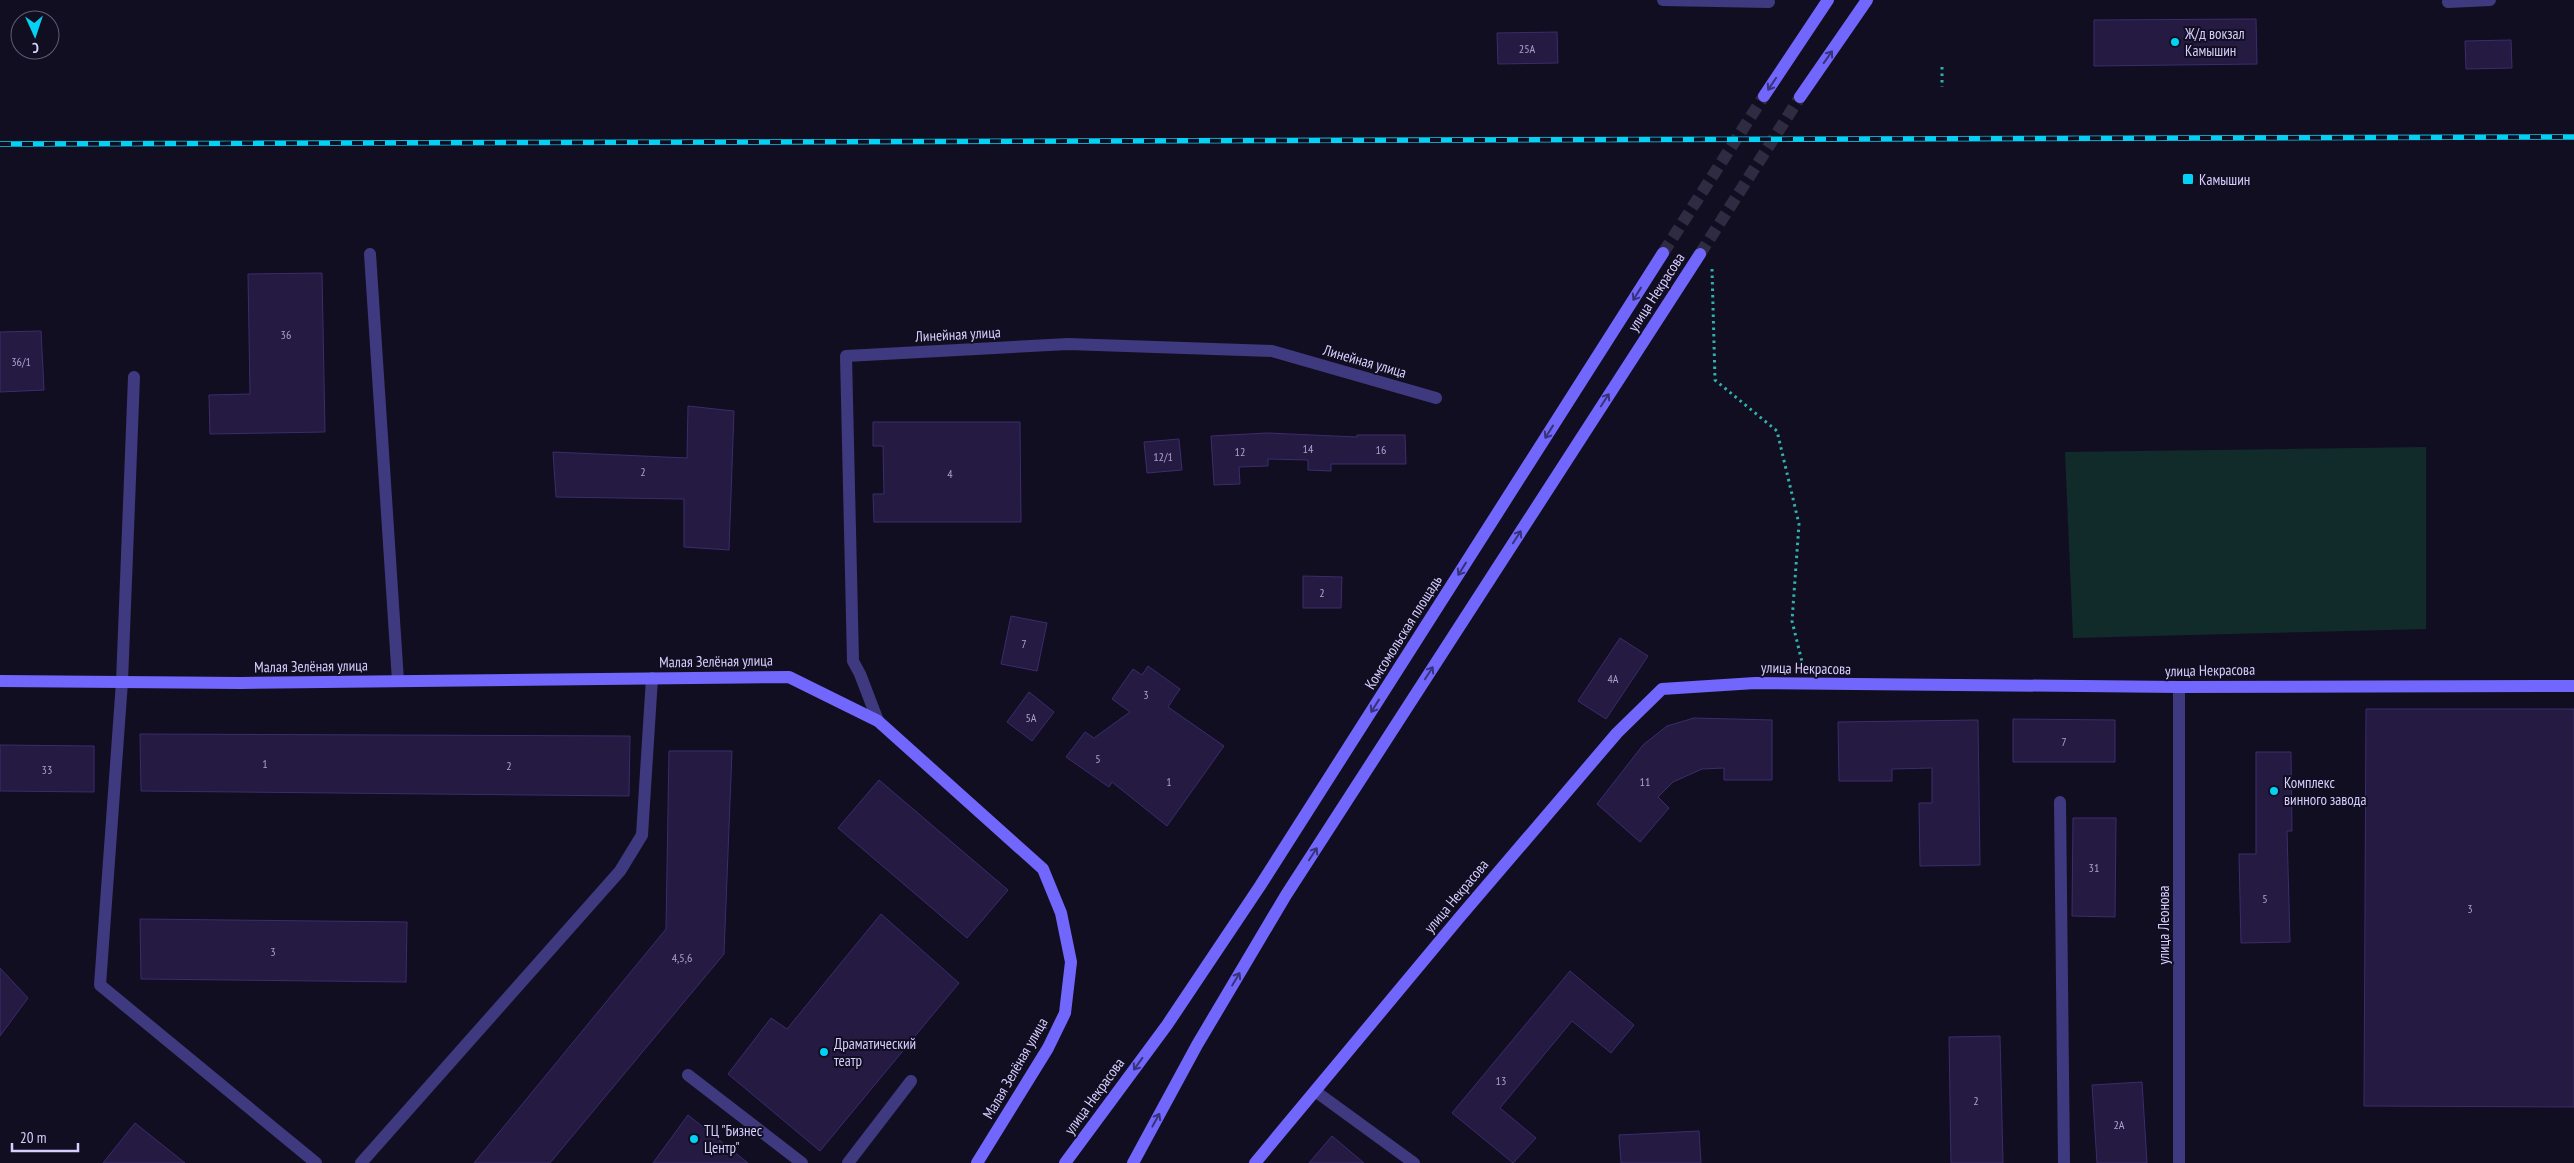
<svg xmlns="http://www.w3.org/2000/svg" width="2574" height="1163" font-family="'PT Sans Narrow',sans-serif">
  <rect width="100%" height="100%" fill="#120e21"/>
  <!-- green -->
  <polygon fill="#112b2b" points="2426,447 2426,629 2073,638 2065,452"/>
  <!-- building -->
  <g fill="#241a42" stroke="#3c2c6d">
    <polygon points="2256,19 2257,64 2094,66 2094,20"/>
    <polygon points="1557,32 1558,63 1498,64 1497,33"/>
    <polygon points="2511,40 2512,68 2466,69 2465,41"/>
    <polygon points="322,273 325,432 210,434 209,395 250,394 248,274"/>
    <polygon points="41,331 44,390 0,392 0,332"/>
    <polygon points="688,406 734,411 729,550 684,547 684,499 556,497 553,452 687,458"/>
    <polygon points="873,422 1020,422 1021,522 874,522 873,494 884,494 883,446 873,446"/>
    <polygon points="1267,433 1357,437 1357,435 1405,435 1406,464 1331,464 1331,471 1308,470 1308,460 1268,459 1268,466 1239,467 1240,484 1214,485 1211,436"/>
    <polygon points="1179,439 1182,470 1147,473 1144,442"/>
    <polygon points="1303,576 1342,577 1341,608 1303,608"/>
    <polygon points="1011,616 1047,623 1037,671 1001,664"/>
    <polygon points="1620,638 1648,656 1606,719 1578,701"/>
    <polygon points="1148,666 1180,689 1168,707 1224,746 1167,826 1112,782 1109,787 1066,757 1085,732 1094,738 1130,712 1112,699 1133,669 1142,675"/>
    <polygon points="1029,692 1054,712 1032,741 1007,722"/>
    <polygon points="2366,709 2574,709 2574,1107 2364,1106"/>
    <polygon points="1694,718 1772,720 1772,780 1724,780 1724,768 1702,769 1673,782 1658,797 1669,808 1640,842 1597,804 1643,745 1667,726"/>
    <polygon points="2013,719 2115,720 2115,762 2013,762"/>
    <polygon points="1978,720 1980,865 1920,866 1919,803 1932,803 1932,768 1892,769 1892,781 1839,781 1838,722"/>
    <polygon points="140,734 630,736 629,796 141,791"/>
    <polygon points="0,745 94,746 94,792 0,791"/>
    <polygon points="669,751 732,751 724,954 550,1163 474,1163 666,929"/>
    <polygon points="2256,752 2291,752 2292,831 2287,831 2290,942 2241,943 2239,854 2256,854"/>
    <polygon points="879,780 1008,890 967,938 838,828"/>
    <polygon points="2073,818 2116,818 2115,917 2072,916"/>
    <polygon points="881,914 959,983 820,1151 728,1074 771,1018 787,1029"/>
    <polygon points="140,919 407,922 406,982 141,979"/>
    <polygon points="0,968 28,998 0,1036"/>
    <polygon points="1570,971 1634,1025 1611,1053 1572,1021 1500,1108 1536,1138 1513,1163 1452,1113"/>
    <polygon points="2000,1036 2003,1163 1951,1163 1949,1037"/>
    <polygon points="2142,1082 2147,1163 2097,1163 2092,1085"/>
    <polygon points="688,1115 748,1163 653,1163"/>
    <polygon points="135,1123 185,1163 103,1163"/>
    <polygon points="1699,1131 1701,1163 1621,1163 1619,1135"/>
    <polygon points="1332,1136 1364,1163 1309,1163"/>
  </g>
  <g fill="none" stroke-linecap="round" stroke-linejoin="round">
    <!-- secondary-tunnel -->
    <g stroke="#2f2b42" stroke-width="12" stroke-dasharray="12 6" stroke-linecap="butt">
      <polyline points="1663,253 1764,96"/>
      <polyline points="1700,254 1800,97"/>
    </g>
    <!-- path -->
    <g stroke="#30b0af" stroke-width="3" stroke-dasharray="2.5 4" stroke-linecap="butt">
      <polyline points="1942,67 1942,87"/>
      <polyline points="1712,269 1715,380 1777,431 1799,524 1792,621 1803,666"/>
    </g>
    <!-- lane -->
    <g stroke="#3f397f" stroke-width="12">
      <polyline points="370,254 398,681"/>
      <polyline points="134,377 122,682 100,985 316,1163"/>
      <polyline points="2060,802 2064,1163"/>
      <polyline points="688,1075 802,1163"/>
      <polyline points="361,1163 620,871 642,835 652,678"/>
      <polyline points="848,1163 911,1081"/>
    </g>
    <!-- street -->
    <g stroke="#3f397f" stroke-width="12">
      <polyline points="1663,0 1769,2"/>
      <polyline points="2448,2 2490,0"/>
      <polyline points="2179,687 2179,1163"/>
      <polyline points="878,721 860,674 853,661 846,356 1068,344 1272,351 1436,398"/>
      <polyline points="1315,1091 1414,1163"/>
    </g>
    <!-- secondary -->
    <g stroke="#7267fc" stroke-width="12">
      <polyline points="1764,96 1828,0"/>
      <polyline points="1800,97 1867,0"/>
      <polyline points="0,681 241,683 789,677 878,721 1043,869 1061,913 1071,962 1065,1013 1048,1048 977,1163"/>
      <polyline points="1065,1163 1167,1025 1260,886 1663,253"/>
      <polyline points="1133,1163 1197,1045 1286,895 1700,254"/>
      <polyline points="1255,1163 1459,918 1617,733 1662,689 1755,683 2179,687 2574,686"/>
    </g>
    <!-- rail casing -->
    <g stroke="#04d1f4" stroke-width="5.5">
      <polyline id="rail" points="0,144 2574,137"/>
    </g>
    <!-- rail -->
    <use href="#rail" stroke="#120e21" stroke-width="4" stroke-dasharray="11" stroke-linecap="butt"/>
  </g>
  <!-- one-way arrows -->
  <defs><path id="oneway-shaft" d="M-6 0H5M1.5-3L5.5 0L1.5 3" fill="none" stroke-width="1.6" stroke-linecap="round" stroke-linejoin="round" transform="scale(1.25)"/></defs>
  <g stroke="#383279">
    <use href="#oneway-shaft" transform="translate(1828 57) rotate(-55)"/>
    <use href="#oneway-shaft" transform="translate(1772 84) rotate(124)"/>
    <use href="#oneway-shaft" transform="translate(1637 294) rotate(122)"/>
    <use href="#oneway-shaft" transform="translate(1605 400) rotate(-57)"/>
    <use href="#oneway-shaft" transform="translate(1549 432) rotate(122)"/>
    <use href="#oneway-shaft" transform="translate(1517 537) rotate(-57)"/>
    <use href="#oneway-shaft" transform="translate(1462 569) rotate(122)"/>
    <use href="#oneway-shaft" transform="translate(1429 673) rotate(-57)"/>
    <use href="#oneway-shaft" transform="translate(1375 706) rotate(122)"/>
    <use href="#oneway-shaft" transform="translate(1313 854) rotate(-57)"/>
    <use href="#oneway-shaft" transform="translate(1236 979) rotate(-59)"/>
    <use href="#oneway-shaft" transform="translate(1138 1064) rotate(126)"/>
    <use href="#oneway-shaft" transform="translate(1156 1120) rotate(-61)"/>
  </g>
  <!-- markers -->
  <g fill="#04d1f4" stroke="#120e21" stroke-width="2">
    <circle cx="2175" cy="42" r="5"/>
    <rect x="2182" y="173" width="12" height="12" rx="2.5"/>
    <circle cx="2274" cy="791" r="5"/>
    <circle cx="824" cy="1052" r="5"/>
    <circle cx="694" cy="1139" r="5"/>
  </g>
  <g text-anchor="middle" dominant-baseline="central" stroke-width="4" stroke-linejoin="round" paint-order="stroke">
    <!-- number labels -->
    <g font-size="12" fill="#aaa1cf">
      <text x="1527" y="48">25А</text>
      <text x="286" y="334">36</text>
      <text x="21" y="361">36/1</text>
      <text x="1308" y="448">14</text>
      <text x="1381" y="449">16</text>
      <text x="1240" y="451">12</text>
      <text x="1163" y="456">12/1</text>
      <text x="643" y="471">2</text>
      <text x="950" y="473">4</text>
      <text x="1322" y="592">2</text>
      <text x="1024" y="643">7</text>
      <text x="1613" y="678">4А</text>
      <text x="1146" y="694">3</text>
      <text x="1031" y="717">5А</text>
      <text x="2064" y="741">7</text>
      <text x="1098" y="758">5</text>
      <text x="265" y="763">1</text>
      <text x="509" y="765">2</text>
      <text x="47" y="769">33</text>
      <text x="1169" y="781">1</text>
      <text x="1645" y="781">11</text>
      <text x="2094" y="867">31</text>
      <text x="2265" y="898">5</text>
      <text x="2470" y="908">3</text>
      <text x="273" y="951">3</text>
      <text x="682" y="957">4,5,6</text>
      <text x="1501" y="1080">13</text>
      <text x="1976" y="1100">2</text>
      <text x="2119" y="1124">2А</text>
    </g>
    <!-- poi labels -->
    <g font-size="15" fill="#d6cefe" stroke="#120e21" text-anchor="start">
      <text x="2185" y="33">Ж/д вокзал<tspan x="2185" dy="17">Камышин</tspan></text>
      <text x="2199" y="179">Камышин</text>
      <text x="2284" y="782">Комплекс<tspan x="2284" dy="17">винного завода</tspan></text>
      <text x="834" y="1043">Драматический<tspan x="834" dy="17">театр</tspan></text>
      <text x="704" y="1130">ТЦ "Бизнес<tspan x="704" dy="17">Центр"</tspan></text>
    </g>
    <!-- street labels -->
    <g font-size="15" fill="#d6cefe" stroke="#120e21">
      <text transform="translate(1656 292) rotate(-57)">улица Некрасова</text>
      <text transform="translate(958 334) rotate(-3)">Линейная улица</text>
      <text transform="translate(1365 361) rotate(16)">Линейная улица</text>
      <text transform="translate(1403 632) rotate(-58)">Комсомольская площадь</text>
      <text transform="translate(716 661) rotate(-1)">Малая Зелёная улица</text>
      <text transform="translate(311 666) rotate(-1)">Малая Зелёная улица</text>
      <text transform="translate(1806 668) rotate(1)">улица Некрасова</text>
      <text transform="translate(2210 670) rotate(-1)">улица Некрасова</text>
      <text transform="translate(1456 896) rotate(-50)">улица Некрасова</text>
      <text transform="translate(2163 925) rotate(-90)">улица Леонова</text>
      <text transform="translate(1015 1068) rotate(-60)">Малая Зелёная улица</text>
      <text transform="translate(1094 1096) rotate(-54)">улица Некрасова</text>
    </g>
  </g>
  <!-- north arrow -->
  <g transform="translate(35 35) rotate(177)"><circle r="24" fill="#120e21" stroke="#605b79"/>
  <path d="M0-4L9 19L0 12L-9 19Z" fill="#04d1f4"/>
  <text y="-8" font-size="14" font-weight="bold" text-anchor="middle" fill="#d6cefe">С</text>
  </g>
  <!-- scale -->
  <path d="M12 1143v8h66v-8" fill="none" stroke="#d6cefe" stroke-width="2.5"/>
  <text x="20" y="1143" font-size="15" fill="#d6cefe" stroke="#120e21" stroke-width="4" paint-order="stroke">20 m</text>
</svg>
